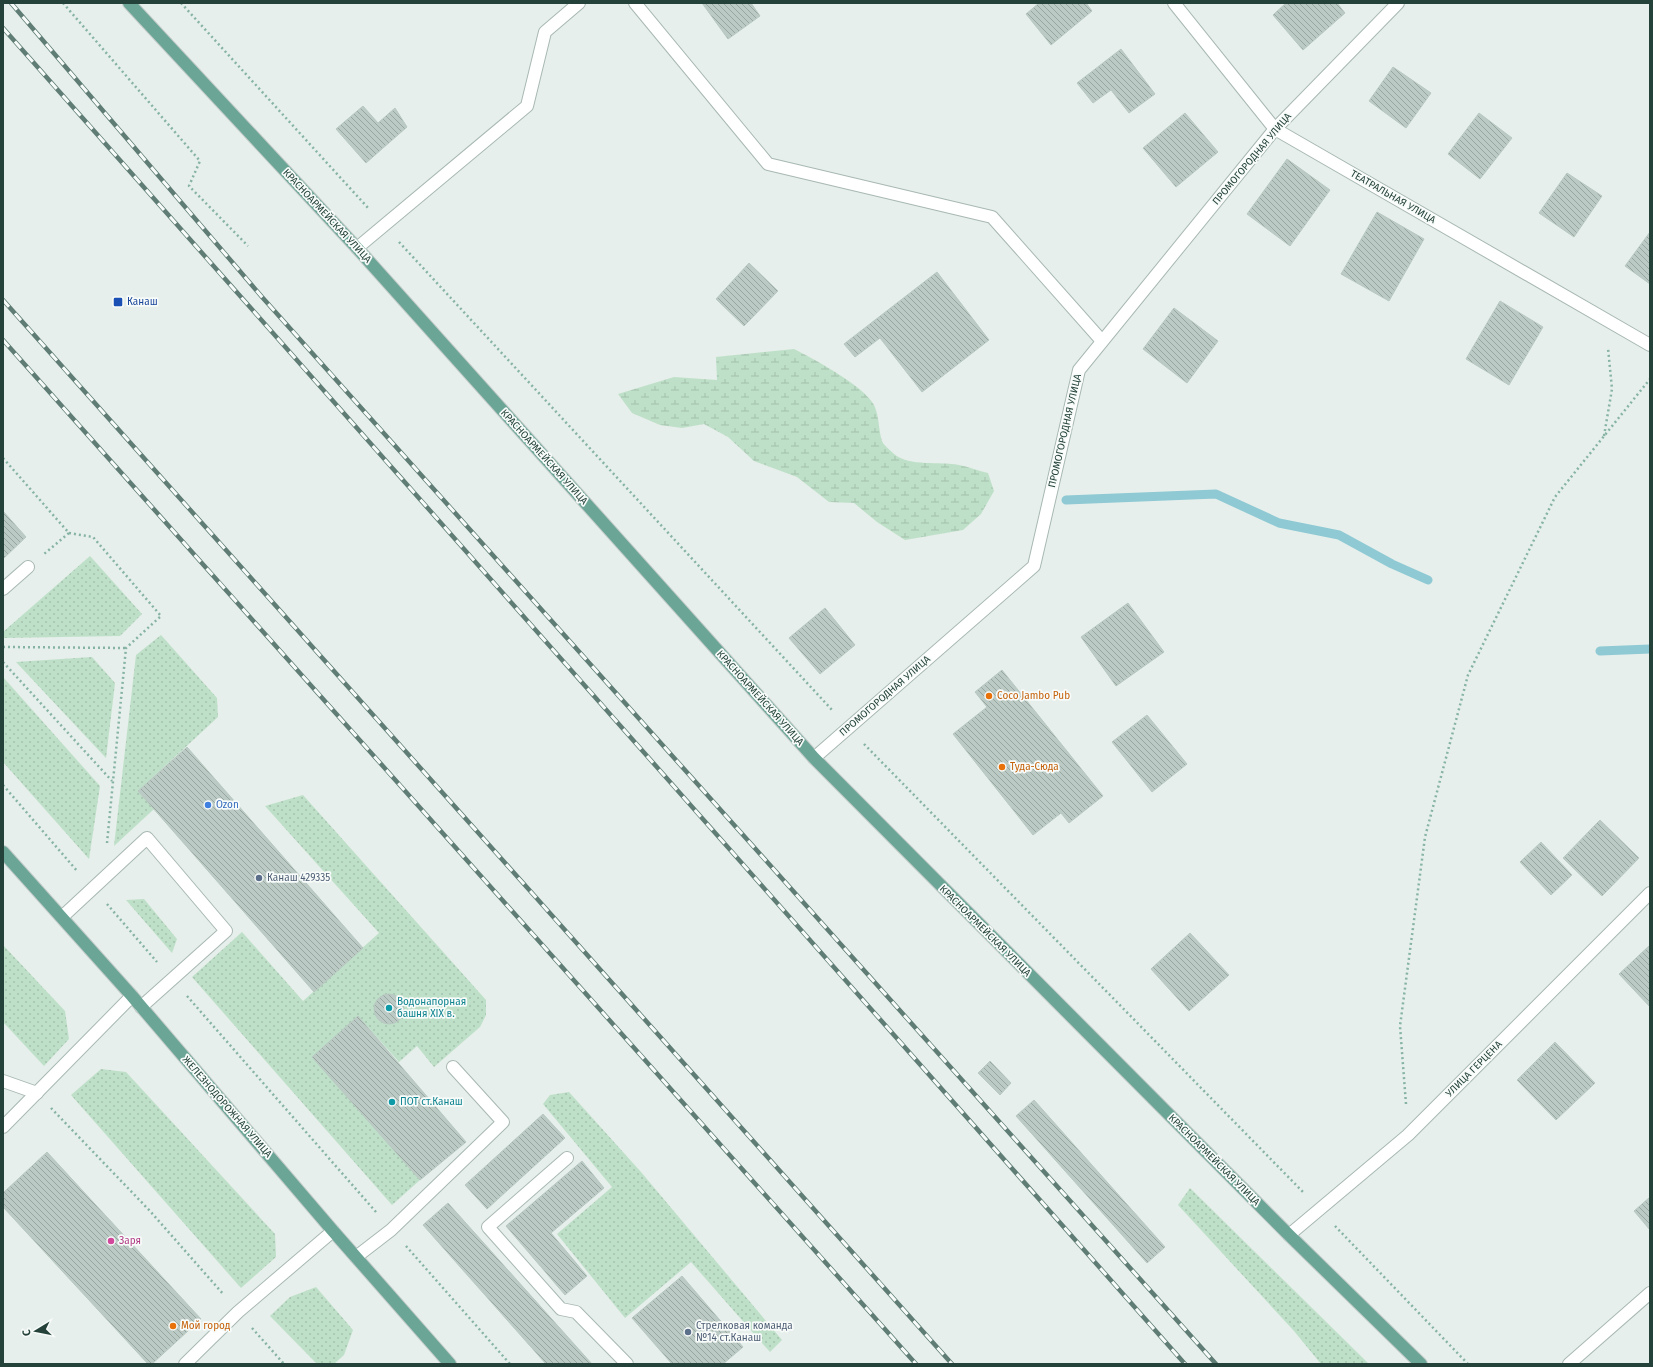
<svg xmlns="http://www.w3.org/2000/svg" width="1653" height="1367" font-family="'Fira Sans',sans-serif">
  <defs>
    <pattern id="grass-dots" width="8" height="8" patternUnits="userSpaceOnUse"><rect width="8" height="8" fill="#bfe0c8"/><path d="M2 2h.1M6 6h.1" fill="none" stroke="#a4c1ad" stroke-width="1.8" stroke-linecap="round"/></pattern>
    <pattern id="wetland-marsh" width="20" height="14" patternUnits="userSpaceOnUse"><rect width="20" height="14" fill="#bfe0c8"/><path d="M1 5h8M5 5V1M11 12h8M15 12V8" fill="none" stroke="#a4c1ad"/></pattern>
    <pattern id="building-back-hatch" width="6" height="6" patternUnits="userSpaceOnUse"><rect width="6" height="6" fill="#bbcac4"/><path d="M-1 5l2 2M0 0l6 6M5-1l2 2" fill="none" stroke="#98a6a0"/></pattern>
  </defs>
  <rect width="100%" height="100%" fill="#e6efeb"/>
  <!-- grass -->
  <g fill="url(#grass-dots)">
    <polygon points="90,556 142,614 120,636 3,638 3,632"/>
    <polygon points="161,635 217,698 218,717 138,791 154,809 114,846 136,655"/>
    <polygon points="92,657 115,683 106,758 16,662"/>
    <polygon points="3,677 100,786 89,859 3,762"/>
    <polygon points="303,795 486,1000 486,1015 480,1027 434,1067 417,1046 399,1062 358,1016 312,1057 420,1180 392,1205 192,977 242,932 303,1001 379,933 265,806"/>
    <polygon points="144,899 177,939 172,953 126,900"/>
    <polygon points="3,945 65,1011 69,1039 44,1066 3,1022"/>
    <polygon points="101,1069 126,1072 275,1234 276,1257 241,1288 71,1095"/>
    <polygon points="569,1092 641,1172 782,1340 770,1352 691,1262 625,1318 557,1234 612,1187 543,1104 550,1095"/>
    <polygon points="1190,1188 1369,1364 1321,1364 1294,1331 1178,1205"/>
    <polygon points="316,1287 353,1330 344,1355 334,1364 317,1364 270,1316 290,1297"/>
  </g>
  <!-- wetland -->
  <path fill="url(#wetland-marsh)" d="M 794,349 C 814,359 860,384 872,402 C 880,412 878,433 883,443 C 885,446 891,451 894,454 C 910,467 939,461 959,465 C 969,467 979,471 988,473 L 994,491 L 981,514 L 963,530 L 905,540 L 877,522 L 854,503 L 829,502 L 797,477 L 754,461 L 728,437 L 704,424 L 682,428 L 660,425 L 632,413 L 618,394 L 674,377 L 717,380 L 716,357 Z"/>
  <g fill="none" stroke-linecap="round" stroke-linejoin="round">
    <!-- stream -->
    <g stroke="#8ec9d4" stroke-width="9">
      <polyline points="1066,500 1216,494 1279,523 1339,535 1392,564 1428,580"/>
      <polyline points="1600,651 1650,649"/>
    </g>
  </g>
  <!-- building -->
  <g fill="url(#building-back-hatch)" stroke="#b8c9c2">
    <polygon points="702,3 751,3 760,16 728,39"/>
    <polygon points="1039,3 1086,3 1092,11 1051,45 1026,14"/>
    <polygon points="1286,3 1306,3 1307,4 1309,3 1337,3 1345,13 1303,50 1273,15"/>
    <polygon points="1121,49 1155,94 1129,113 1111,90 1093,103 1077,83"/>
    <polygon points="1393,67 1431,93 1406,128 1369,101"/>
    <polygon points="363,106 378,123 395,108 407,127 366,163 336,129"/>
    <polygon points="1185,113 1218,152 1176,187 1143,148"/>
    <polygon points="1479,113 1512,138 1480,179 1448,154"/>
    <polygon points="1287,159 1330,190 1290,246 1247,214"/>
    <polygon points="1567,173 1602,196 1574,237 1539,213"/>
    <polygon points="1377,212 1424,239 1389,301 1341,274"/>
    <polygon points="1650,232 1650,284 1625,266"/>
    <polygon points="749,263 778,291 744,326 716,299"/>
    <polygon points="937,272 989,340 922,392 880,338 855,357 844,344"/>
    <polygon points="1500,301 1543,327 1509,385 1466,359"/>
    <polygon points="1174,308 1218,341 1187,383 1143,349"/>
    <polygon points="3,511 26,537 3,559"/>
    <polygon points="1128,603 1164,652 1116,686 1081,637"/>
    <polygon points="825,608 855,645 820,674 789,638"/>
    <polygon points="1002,670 1103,796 1069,823 1061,813 1033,835 953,734 987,707 975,692"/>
    <polygon points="1147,715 1187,764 1152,792 1112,742"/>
    <polygon points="187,747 363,948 314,992 138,791"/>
    <polygon points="1600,820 1639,858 1602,896 1563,858"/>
    <polygon points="1541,842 1572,875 1551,895 1520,862"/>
    <polygon points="1190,933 1229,975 1189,1011 1151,969"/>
    <polygon points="1650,945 1650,1007 1619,974"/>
    <circle cx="389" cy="1009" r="15"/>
    <polygon points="358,1016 466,1142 420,1180 312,1057"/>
    <polygon points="1555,1042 1595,1083 1556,1120 1517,1080"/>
    <polygon points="990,1061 1011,1083 1000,1095 978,1073"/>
    <polygon points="1034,1100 1165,1247 1147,1263 1016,1116"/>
    <polygon points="543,1114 565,1138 487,1209 465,1185"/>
    <polygon points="47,1152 201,1319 152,1364 148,1364 3,1207 3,1193"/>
    <polygon points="582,1161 604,1188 551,1233 587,1276 565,1295 506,1226"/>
    <polygon points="1650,1197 1650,1230 1634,1211"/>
    <polygon points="448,1203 592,1364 546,1364 423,1225"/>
    <polygon points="682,1276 743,1347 723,1364 672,1364 632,1318"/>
  </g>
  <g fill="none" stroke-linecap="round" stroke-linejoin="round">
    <!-- minor casing -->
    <g stroke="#a8b8b2" stroke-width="14">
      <g id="minor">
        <polyline points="635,3 768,164 992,217 1102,341"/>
        <polyline points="1174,3 1275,129 1650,345"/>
        <polyline points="357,248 527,106 545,32 579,3"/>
        <polyline points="3,589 28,567"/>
        <polyline points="814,758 1034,566 1079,370 1275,129 1398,3"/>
        <polyline points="62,917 147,838 226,931 141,1007"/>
        <polyline points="3,1081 37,1093"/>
        <polyline points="3,1127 132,996"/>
        <polyline points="567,1158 488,1227 561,1309 576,1312 627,1364"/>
        <polyline points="1289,1235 1408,1135 1650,893"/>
        <polyline points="356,1257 391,1230 503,1122 453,1067"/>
        <polyline points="185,1364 238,1312 333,1231"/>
        <polyline points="1569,1364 1650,1293"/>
      </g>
    </g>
    <!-- major casing -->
    <g stroke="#c2cac8" stroke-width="14">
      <g id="major">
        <polyline points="129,3 357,248 814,758 1289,1235 1421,1364"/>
        <polyline points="3,852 132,996 333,1231 450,1364"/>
      </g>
    </g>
    <!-- path -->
    <g stroke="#86b3a5" stroke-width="2.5" stroke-dasharray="2 3" stroke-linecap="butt">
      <polyline points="63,3 200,161 189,186 248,246"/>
      <polyline points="181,3 369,209"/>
      <polyline points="399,242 833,711"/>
      <polyline points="1604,436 1612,389 1608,348"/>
      <polyline points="3,458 69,533 44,554"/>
      <polyline points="69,533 93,537 161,616 126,648 107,843"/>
      <polyline points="3,647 126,648"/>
      <polyline points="3,662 112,781"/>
      <polyline points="864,744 1304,1193"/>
      <polyline points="3,785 78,872"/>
      <polyline points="107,904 157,962"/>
      <polyline points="187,996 376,1212"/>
      <polyline points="1406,1104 1400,1026 1425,837 1468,675 1555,497 1650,379"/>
      <polyline points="51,1108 150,1211 224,1295"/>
      <polyline points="1335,1226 1468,1364"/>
      <polyline points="406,1246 510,1364"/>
      <polyline points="252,1328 284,1364"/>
    </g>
    <!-- minor -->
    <use href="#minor" stroke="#fff" stroke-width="12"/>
    <!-- major -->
    <use href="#major" stroke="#6aa596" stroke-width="12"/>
    <!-- rail casing -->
    <g stroke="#5f7d75" stroke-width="4.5">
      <g id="rail">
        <polyline points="11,3 262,297 1216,1364"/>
        <polyline points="3,28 1185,1364"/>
        <polyline points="3,300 952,1364"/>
        <polyline points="3,340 916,1364"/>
      </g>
    </g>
    <!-- rail -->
    <use href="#rail" stroke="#f7fbf9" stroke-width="3" stroke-dasharray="9" stroke-linecap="butt"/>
  </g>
  <!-- markers -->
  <rect fill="#1a4fb4" stroke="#f7fbf9" stroke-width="1.5" x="113" y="297" width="10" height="10" rx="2"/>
  <g fill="#e8710a" stroke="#f7fbf9" stroke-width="1.5">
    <circle cx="989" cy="696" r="4"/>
    <circle cx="1002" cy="767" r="4"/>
    <circle cx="173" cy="1326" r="4"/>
  </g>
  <circle fill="#3f7fe0" stroke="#f7fbf9" stroke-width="1.5" cx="208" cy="805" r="4"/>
  <g fill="#5c6f8a" stroke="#f7fbf9" stroke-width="1.5">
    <circle cx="259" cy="878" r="4"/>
    <circle cx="688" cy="1332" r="4"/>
  </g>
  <g fill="#0f9aa8" stroke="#f7fbf9" stroke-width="1.5">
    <circle cx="389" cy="1008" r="4"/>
    <circle cx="392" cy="1102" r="4"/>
  </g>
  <circle fill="#d1479c" stroke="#f7fbf9" stroke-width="1.5" cx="111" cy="1241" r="4"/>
  <g text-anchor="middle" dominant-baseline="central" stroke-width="3.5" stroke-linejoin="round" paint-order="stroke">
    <!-- street labels -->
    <g font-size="10" fill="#24423a" stroke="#f7fbf9">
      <text transform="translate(1252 159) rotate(-50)">ПРОМОГОРОДНАЯ УЛИЦА</text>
      <text transform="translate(1393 197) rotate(30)">ТЕАТРАЛЬНАЯ УЛИЦА</text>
      <text transform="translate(327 216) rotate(47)">КРАСНОАРМЕЙСКАЯ УЛИЦА</text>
      <text transform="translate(1065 431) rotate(-77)">ПРОМОГОРОДНАЯ УЛИЦА</text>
      <text transform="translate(544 457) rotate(48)">КРАСНОАРМЕЙСКАЯ УЛИЦА</text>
      <text transform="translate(885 696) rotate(-41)">ПРОМОГОРОДНАЯ УЛИЦА</text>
      <text transform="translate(760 698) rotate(48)">КРАСНОАРМЕЙСКАЯ УЛИЦА</text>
      <text transform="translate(985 931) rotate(45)">КРАСНОАРМЕЙСКАЯ УЛИЦА</text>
      <text transform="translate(1474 1069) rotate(-45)">УЛИЦА ГЕРЦЕНА</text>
      <text transform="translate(227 1107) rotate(49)">ЖЕЛЕЗНОДОРОЖНАЯ УЛИЦА</text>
      <text transform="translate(1214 1160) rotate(45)">КРАСНОАРМЕЙСКАЯ УЛИЦА</text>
    </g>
    <!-- transit labels -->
    <g font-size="10" fill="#164399" stroke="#f7fbf9" text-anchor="start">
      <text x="127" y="302">Канаш</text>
    </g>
    <!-- food labels -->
    <g font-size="10" fill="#c56008" stroke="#f7fbf9" text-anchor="start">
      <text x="997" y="696">Coco Jambo Pub</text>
      <text x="1010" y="767">Туда-Сюда</text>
      <text x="181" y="1326">Мой город</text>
    </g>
    <!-- shop labels -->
    <g font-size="10" fill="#366cbe" stroke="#f7fbf9" text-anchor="start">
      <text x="216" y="805">Ozon</text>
    </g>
    <!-- service labels -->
    <g font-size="10" fill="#4e5e75" stroke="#f7fbf9" text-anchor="start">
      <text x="267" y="878">Канаш 429335</text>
      <text x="696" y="1326">Стрелковая команда<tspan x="696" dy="12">№14 ст.Канаш</tspan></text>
    </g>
    <!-- culture labels -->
    <g font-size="10" fill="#0d838f" stroke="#f7fbf9" text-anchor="start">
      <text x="397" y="1002">Водонапорная<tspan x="397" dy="12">башня XIX в.</tspan></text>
      <text x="400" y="1102">ПОТ ст.Канаш</text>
    </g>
    <!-- hotel labels -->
    <g font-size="10" fill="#b23c85" stroke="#f7fbf9" text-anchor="start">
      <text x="119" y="1241">Заря</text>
    </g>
  </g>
  <!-- border -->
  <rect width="1653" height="1367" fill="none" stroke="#24423a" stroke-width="8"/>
  <!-- north arrow -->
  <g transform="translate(36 1331) rotate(260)" stroke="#f7fbf9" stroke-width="3" paint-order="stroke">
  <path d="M0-3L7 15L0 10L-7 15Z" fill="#24423a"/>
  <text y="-6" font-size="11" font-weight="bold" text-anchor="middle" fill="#24423a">С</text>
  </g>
</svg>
